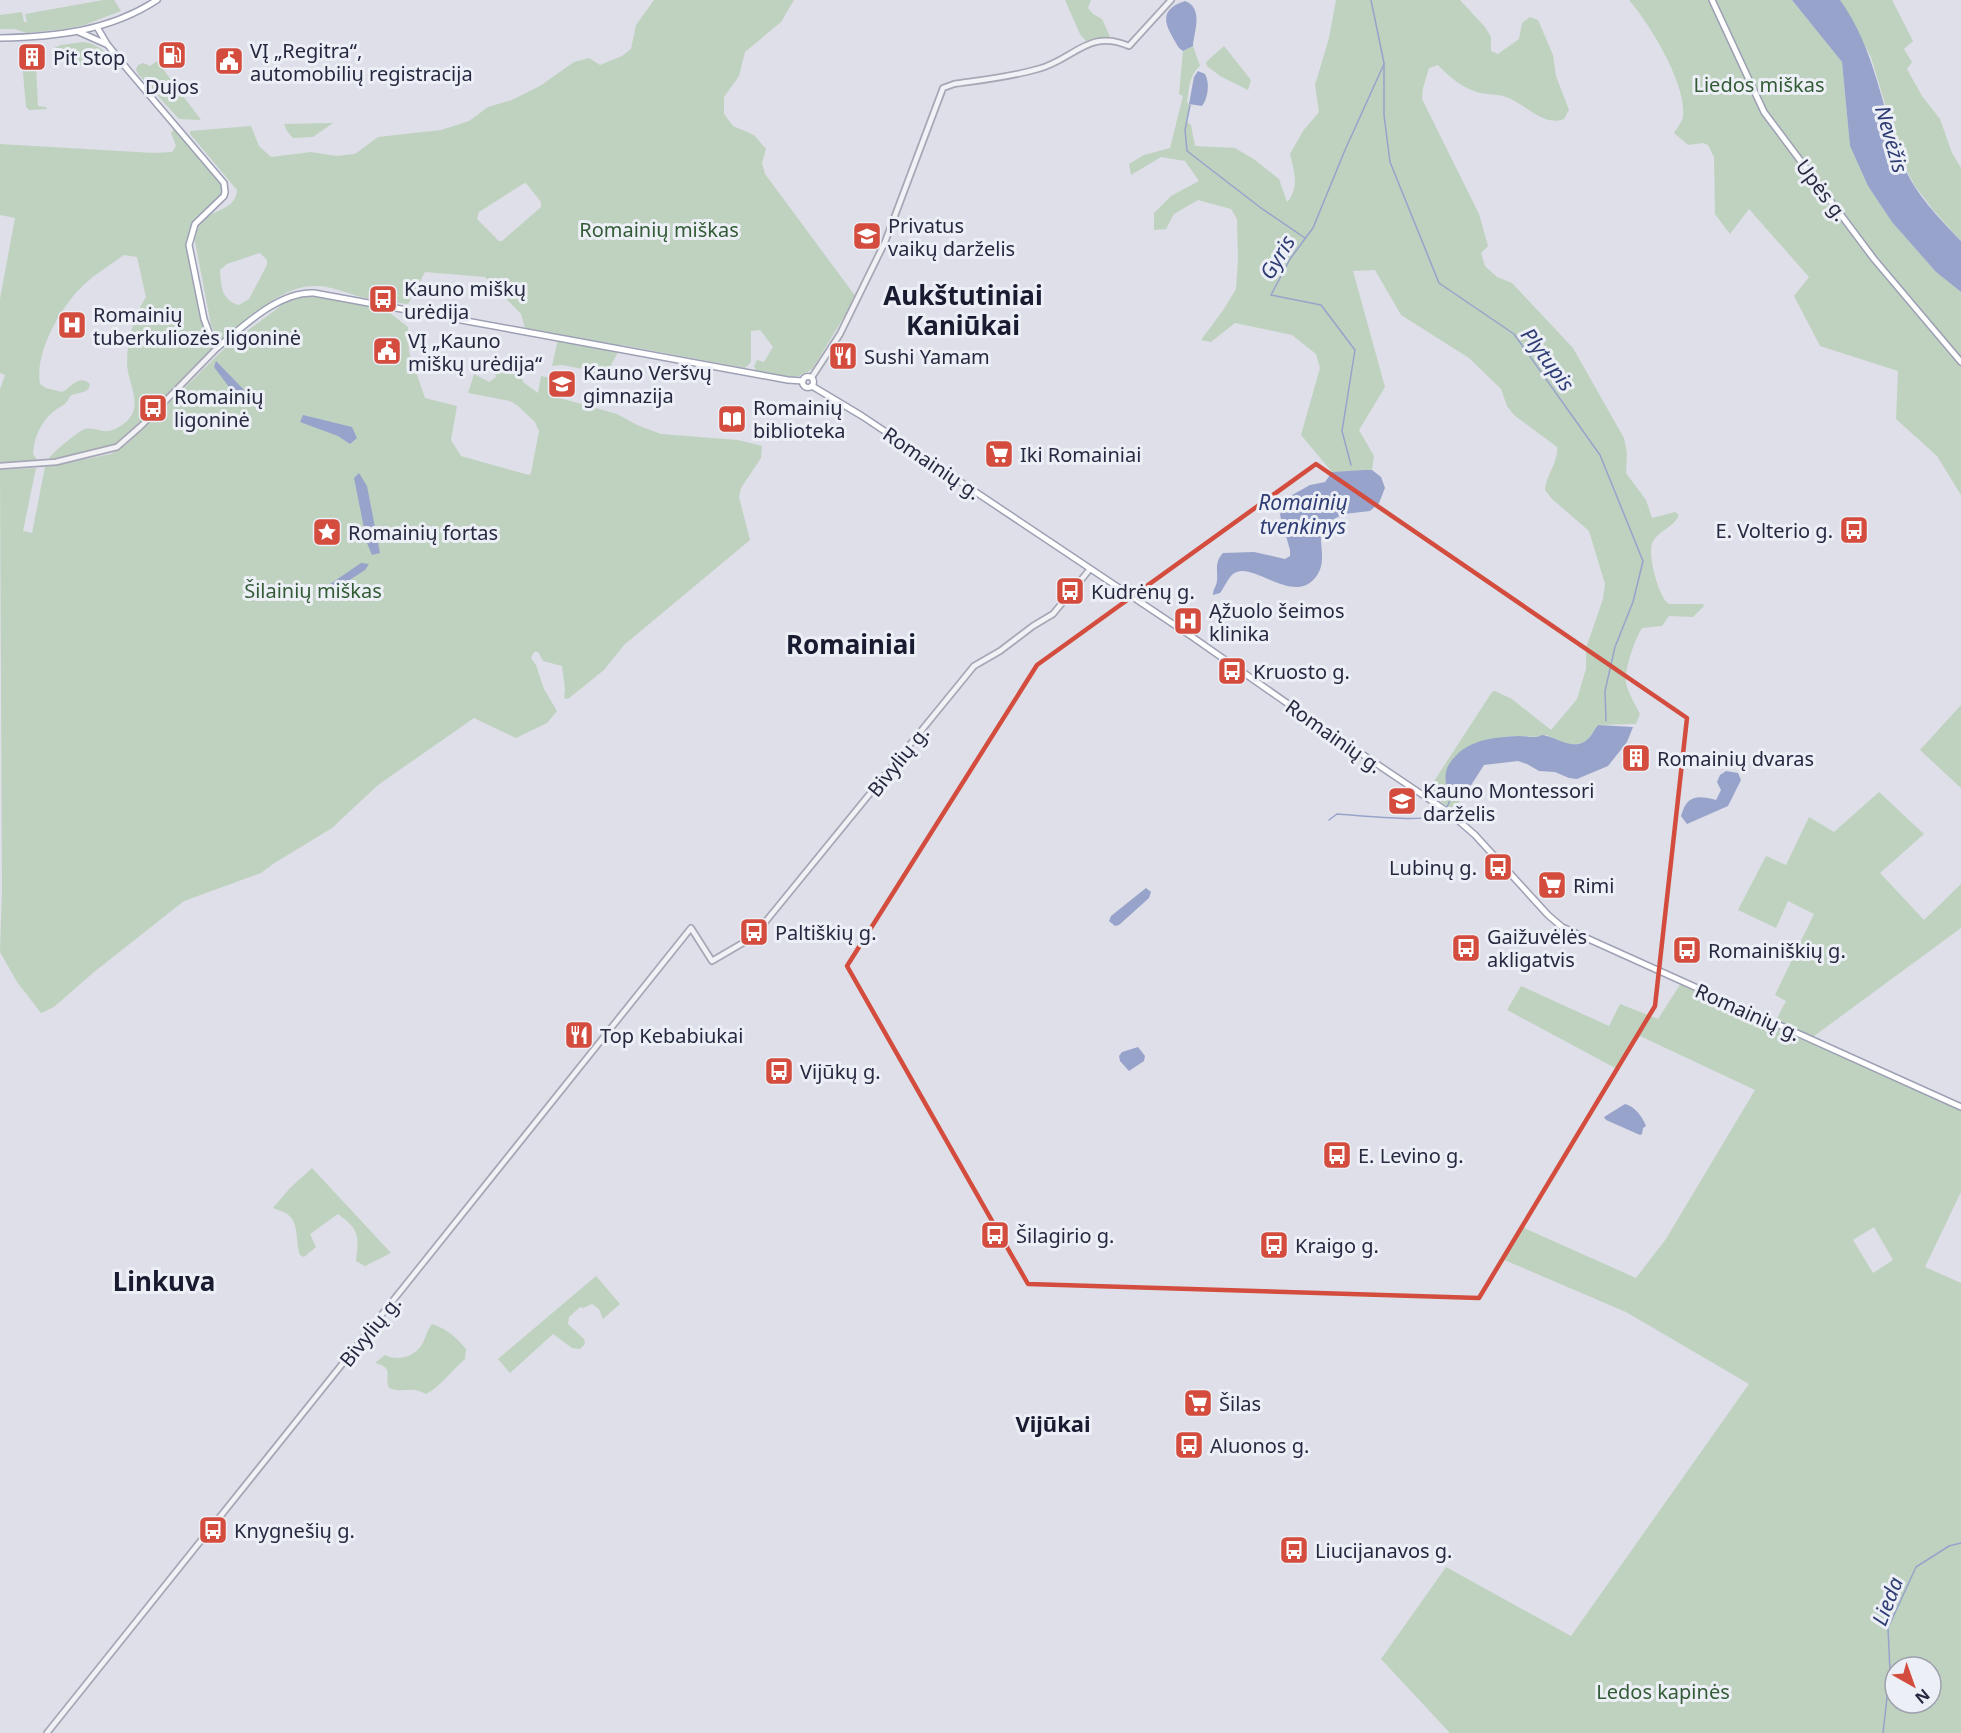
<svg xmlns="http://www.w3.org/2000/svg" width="1961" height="1733" font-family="'Noto Sans',sans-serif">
  <rect width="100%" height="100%" fill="#dedfe8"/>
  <!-- green -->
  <g fill="#bfd2bf" fill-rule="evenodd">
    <polygon points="103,0 114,0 121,11 84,25 65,29 27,33 14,29 0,29 0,15 22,12 24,22 27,22 25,14"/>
    <path d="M 654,0 L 794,0 L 781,22 L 745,52 L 739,76 L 724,97 L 724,114 L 733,126 L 754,135 L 766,149 L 762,163 L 765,174 L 856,297 L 813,368 C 792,384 779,376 756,371 L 754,366 L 757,360 L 764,362 L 773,347 L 760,330 L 751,331 L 751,362 L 745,368 L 622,345 L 605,376 L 590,373 L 583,369 L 562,365 L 552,366 L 559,335 L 525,328 L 521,314 L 485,277 L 425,272 L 408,304 C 392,302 376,301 361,297 C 346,293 332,286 316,286 C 280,285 247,321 221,342 L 217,339 L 211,325 L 194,236 C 202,205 235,216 237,190 L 190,134 L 190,131 L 251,126 L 259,146 L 271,157 L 311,152 L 336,156 L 355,154 L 378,137 L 441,130 L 469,121 L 488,107 L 512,100 L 540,86 L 574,62 L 589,58 L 600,65 L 622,56 L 631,49 L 636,25 ZM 526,183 L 541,202 L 541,207 L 502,241 L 499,241 L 477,219 L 479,212 L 523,184 ZM 260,253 L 267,260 L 267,265 L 249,299 L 239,305 C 221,300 221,285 220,270 L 227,264 Z"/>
    <polygon points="1065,0 1091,0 1088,8 1093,14 1102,19 1110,37 1086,41 1080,34"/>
    <path d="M 1336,0 L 1460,0 L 1485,27 L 1491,37 L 1491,51 L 1498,54 L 1519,39 L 1522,23 L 1530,17 L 1538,20 L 1553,55 L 1556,76 L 1569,110 L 1564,119 C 1544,127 1527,106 1509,98 C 1500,94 1491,95 1481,93 C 1465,90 1449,77 1438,65 L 1429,68 L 1423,88 L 1422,99 L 1479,214 L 1488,246 L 1481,253 L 1485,266 L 1497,277 L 1512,283 L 1573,348 L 1624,438 L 1627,453 L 1626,473 L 1646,500 L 1652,518 L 1675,512 L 1679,515 C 1674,527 1659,531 1653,541 C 1646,552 1659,599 1669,604 L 1703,604 L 1704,606 L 1693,617 L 1669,616 L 1662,626 L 1642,628 C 1635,639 1624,670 1626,683 C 1628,693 1635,704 1640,714 L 1636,724 L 1598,725 C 1594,729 1593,734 1589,738 C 1577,750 1560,742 1547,735 C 1537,738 1529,736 1519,736 C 1494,737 1472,740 1453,758 L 1457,795 L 1468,790 L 1453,810 L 1427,792 L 1492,692 L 1495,691 L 1512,699 L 1551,730 L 1577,699 L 1586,669 L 1586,648 L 1603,599 L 1605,584 L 1589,531 L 1552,499 L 1545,490 C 1546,475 1559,461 1557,447 L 1514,415 L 1507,406 L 1501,389 L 1469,358 L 1401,315 L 1375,270 L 1353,271 L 1385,387 L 1359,430 L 1374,456 L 1372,470 L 1332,472 L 1301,435 L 1320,368 L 1316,354 L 1292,335 L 1235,323 L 1211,342 L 1201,340 L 1224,309 L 1236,289 L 1238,258 L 1237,219 L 1231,209 L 1198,200 L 1174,214 L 1166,229 L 1154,230 L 1154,213 L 1171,196 L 1199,181 L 1185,161 L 1161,157 L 1131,175 L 1129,164 L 1144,155 L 1170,148 L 1183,96 L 1179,94 L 1183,51 L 1193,46 L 1200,66 C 1189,75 1189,89 1187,102 L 1190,106 L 1186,121 L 1191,125 L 1195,146 L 1235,148 L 1255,160 L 1279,179 L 1287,202 C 1300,188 1294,171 1290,154 L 1303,131 L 1319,112 L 1315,85 L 1329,38 Z"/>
    <path d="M 1629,0 L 1792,0 L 1842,62 L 1850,146 L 1868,186 L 1892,222 L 1936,272 L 1961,292 L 1961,495 L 1937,456 L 1896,419 L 1898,371 L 1820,346 L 1794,296 L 1809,277 L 1749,209 L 1730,234 L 1715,214 L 1714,157 L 1708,145 L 1703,143 L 1688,145 L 1674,133 C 1677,128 1682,122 1683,117 C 1687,85 1650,24 1629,0 Z"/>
    <polygon points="1840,0 1892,0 1913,41 1904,49 1912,62 1907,69 1922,96 1940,119 1952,153 1961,168 1961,241 1934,211 1915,186 1903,164 1871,57"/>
    <path d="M 84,42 C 95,44 109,50 110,64 L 106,68 L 100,66 L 90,59 L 79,66 L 79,59 L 54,61 L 54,48 L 61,45 Z"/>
    <polygon points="1224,46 1251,80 1248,90 1220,76 1207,66 1206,62"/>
    <polygon points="44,60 43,63 36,67 38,106 46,107 47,109 29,110 26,107 22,61"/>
    <polygon points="157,61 201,120 179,119 138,74 136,69 138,65 143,63 150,66"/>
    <polygon points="333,123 313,137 293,138 287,131 284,124"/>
    <path d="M 174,129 L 222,183 L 221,194 L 218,199 L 194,219 L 186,246 L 205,330 L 212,349 L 138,427 L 115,445 L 96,452 L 51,460 L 49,458 C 56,450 77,432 85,429 C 93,427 101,432 108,431 C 116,430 127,423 131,416 C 141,402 127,379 127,363 C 127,340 134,316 146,297 L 137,257 L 124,255 C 112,264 98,272 87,282 C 63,302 34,352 40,384 L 46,388 L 62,392 C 72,387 79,374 90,384 C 88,395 79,391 70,396 C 67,405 60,406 53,412 C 40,423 34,438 33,454 L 37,460 L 29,463 L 0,464 L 0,389 L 5,375 L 0,373 L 0,299 L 15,218 L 0,215 L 0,144 L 154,153 L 172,152 L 176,146 L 171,133 Z"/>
    <polygon points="302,297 322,297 385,309 408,327 409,352 425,398 457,406 451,440 461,456 529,475 531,473 539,431 535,422 518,406 510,401 468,393 474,374 489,382 496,377 494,367 516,368 524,383 538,393 541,376 551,378 549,395 617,414 637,425 661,434 738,440 762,446 761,458 741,488 739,497 750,540 624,645 604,670 568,699 564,698 565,689 562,666 543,661 538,652 534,652 531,658 536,665 544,689 557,711 547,723 516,738 474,718 378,785 332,828 273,864 261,873 184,901 94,972 54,1007 41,1013 17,982 0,952 2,890 0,470 36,468 23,531 32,533 45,467 111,454 127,444 227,346 286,302"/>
    <polygon points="1961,705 1961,788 1920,750"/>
    <path d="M 1879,792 L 1924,834 L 1880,873 L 1924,920 L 1961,884 L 1961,928 L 1810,1039 L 1961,1107 L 1961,1192 L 1925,1267 L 1961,1283 L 1961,1733 L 1450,1733 L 1381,1659 L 1446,1567 L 1571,1636 L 1749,1384 L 1626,1312 L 1502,1259 L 1522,1227 L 1636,1278 L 1666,1239 L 1755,1090 L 1640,1036 L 1617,1069 L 1507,1010 L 1521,986 L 1609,1026 L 1620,1004 L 1658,1019 L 1683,980 L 1776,1020 L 1786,1001 L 1775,995 L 1814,914 L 1788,901 L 1776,928 L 1738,910 L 1766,856 L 1786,865 L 1809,817 L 1834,832 ZM 1874,1227 L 1893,1260 L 1873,1273 L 1853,1240 ZM 1895,1667 L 1931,1667 L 1931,1703 L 1895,1703 Z"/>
    <path d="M 312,1168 L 391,1253 L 365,1266 L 356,1261 C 359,1236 360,1230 338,1214 L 310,1234 L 316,1247 L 304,1257 L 300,1255 C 295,1243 300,1222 287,1214 C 284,1212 278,1210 273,1208 L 290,1188 Z"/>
    <polygon points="596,1276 620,1304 603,1319 599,1309 592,1304 583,1308 580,1307 569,1317 568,1324 584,1339 585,1344 580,1349 572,1348 553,1334 510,1373 498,1359"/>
    <path d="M 432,1324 C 447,1329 456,1337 466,1349 L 465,1359 C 453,1369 439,1388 426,1394 C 410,1385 404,1394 389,1388 C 384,1375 395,1368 375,1363 L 385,1355 C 397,1361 412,1358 421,1346 C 426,1339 426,1331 432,1324 Z"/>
  </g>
  <!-- water -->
  <g fill="#97a3ca">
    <path d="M 1792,0 L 1840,0 C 1876,50 1881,108 1903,164 C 1915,194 1939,218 1961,241 L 1961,292 L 1936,272 L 1892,222 L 1868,186 L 1850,146 L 1842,62 Z"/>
    <path d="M 1185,1 C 1204,8 1194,32 1193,46 L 1183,51 L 1179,48 C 1168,29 1154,11 1185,1 Z"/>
    <path d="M 1198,71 L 1205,74 C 1210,83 1208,98 1202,106 L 1189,104 L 1194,77 Z"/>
    <polygon points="216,361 249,395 248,404 241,403 214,367"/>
    <polygon points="303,415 352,427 357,438 350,444 338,436 300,422"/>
    <path d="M 1364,470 L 1372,470 L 1381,477 L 1385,488 L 1379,503 L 1370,511 L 1344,514 L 1324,524 C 1315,539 1330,560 1315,578 C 1292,606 1252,559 1233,574 C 1228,578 1224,588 1220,593 L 1213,595 C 1213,589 1216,587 1217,581 C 1218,570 1214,563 1223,553 L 1254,552 L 1285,559 L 1290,556 L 1290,550 L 1280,515 L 1285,499 L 1310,485 L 1325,482 L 1332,472 Z"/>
    <polygon points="359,473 367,486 380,553 372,555 367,543 354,478"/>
    <polygon points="361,563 369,564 365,570 325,596 319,594 323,589"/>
    <path d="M 1598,725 L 1633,727 L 1627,742 L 1608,766 L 1577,779 L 1569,778 L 1555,772 L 1539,771 L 1527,764 L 1518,761 L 1484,765 L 1468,790 L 1457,795 L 1449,793 C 1445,785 1444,774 1448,766 C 1463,740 1492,737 1519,736 C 1528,736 1534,739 1542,735 C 1558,737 1574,753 1589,738 C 1593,734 1594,729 1598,725 Z"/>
    <path d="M 1726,771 L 1738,773 L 1741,780 L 1728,806 L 1687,824 L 1681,816 C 1687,795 1697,795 1716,800 L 1721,790 L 1717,782 L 1720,775 Z"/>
    <polygon points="1146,888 1151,892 1149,898 1119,925 1115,926 1109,921 1111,916"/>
    <polygon points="1138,1047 1145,1056 1144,1061 1129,1071 1120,1061 1119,1056 1122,1052"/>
    <path d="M 1625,1104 C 1635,1106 1643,1118 1646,1126 L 1643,1128 L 1642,1134 L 1640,1135 L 1606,1120 L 1604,1117 Z"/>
  </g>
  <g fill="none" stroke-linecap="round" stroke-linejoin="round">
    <!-- stream -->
    <g stroke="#97a3ca" stroke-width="1.5">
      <polyline points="1371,0 1384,63 1384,115 1390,162 1439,283 1514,334 1600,455 1643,561 1633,602 1615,647 1605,691 1606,721"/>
      <polyline points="1190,105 1185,130 1187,151 1261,208 1305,238"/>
      <polyline points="1351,465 1342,431 1355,350 1321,305 1271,295 1290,259 1313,228 1345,150 1384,64"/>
      <polyline points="1447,807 1453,794"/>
      <path d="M 1329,820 L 1337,814 C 1357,815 1431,824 1443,813"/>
      <polyline points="1883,1733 1890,1671 1888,1628 1916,1567 1949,1546 1961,1543"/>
    </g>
    <!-- minor casing -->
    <g stroke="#a7a8b6" stroke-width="8">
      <g id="minor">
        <path d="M 812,377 L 840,334 L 885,242 L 943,88 L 954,84 C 982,80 1010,77 1038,69 C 1073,60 1089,28 1129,46 L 1171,0"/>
        <polyline points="0,466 56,462 117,447 141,426 218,347"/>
        <polyline points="47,1733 691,928 712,961 753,937 974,666 1000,651 1033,626 1053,614 1090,569"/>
      </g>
    </g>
    <!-- major casing -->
    <g stroke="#9da0b4" stroke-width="8">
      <g id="major">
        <polyline points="1712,0 1764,112 1874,259 1961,362"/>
        <path d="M 97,27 L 107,44 L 128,70 L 224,183 L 225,192 L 224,196 L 195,224 L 189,245 L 204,319 L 211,338 L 218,347 C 244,326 279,291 314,293 L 788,380 L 803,381"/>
        <polyline points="79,32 106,44"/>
        <path d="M 0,38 C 55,37 110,31 157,0"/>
        <circle cx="808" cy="382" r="5.5"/>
        <polyline points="812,386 862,416 1191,636 1304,715 1451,814 1475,835 1548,915 1562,927 1961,1107"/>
      </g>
    </g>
    <!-- minor -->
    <use href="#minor" stroke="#f1f1f6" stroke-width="4.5"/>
    <!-- major -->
    <use href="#major" stroke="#fff" stroke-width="5"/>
  </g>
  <!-- marked area -->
  <path fill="none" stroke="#d34c3d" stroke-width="4.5" stroke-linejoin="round" d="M 1316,464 L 1687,718 L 1655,1006 L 1479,1298 L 1028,1284 L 847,966 L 1037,665 Z"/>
  <!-- icons -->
  <defs>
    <g id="fuel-square" transform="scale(1.5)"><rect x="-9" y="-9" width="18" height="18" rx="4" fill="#d34c3d" stroke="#edeff6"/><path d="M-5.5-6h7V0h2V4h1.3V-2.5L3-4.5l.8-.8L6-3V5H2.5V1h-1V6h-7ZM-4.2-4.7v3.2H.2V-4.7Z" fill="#fff"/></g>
    <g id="building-square" transform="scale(1.5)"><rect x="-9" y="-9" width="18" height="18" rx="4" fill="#d34c3d" stroke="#edeff6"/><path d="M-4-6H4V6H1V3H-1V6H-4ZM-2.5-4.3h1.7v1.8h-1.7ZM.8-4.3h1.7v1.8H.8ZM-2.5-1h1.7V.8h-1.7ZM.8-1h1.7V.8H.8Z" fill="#fff"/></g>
    <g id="civic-square" transform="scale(1.5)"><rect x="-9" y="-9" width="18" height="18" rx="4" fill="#d34c3d" stroke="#edeff6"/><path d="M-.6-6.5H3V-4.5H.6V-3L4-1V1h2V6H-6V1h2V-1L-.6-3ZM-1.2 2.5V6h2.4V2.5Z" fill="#fff"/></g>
    <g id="school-square" transform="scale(1.5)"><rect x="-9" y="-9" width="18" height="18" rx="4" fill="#d34c3d" stroke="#edeff6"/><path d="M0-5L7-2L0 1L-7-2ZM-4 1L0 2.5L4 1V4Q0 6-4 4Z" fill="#fff"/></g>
    <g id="bus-square" transform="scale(1.5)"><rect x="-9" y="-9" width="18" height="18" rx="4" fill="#d34c3d" stroke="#edeff6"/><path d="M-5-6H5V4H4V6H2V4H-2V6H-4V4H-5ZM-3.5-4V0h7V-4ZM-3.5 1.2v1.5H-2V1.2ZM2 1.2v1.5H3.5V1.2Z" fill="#fff"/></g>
    <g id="hospital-square" transform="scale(1.5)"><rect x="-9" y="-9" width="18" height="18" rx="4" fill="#d34c3d" stroke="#edeff6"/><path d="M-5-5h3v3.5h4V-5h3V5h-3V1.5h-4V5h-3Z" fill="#fff"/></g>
    <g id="restaurant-square" transform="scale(1.5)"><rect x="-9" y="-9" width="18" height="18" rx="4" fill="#d34c3d" stroke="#edeff6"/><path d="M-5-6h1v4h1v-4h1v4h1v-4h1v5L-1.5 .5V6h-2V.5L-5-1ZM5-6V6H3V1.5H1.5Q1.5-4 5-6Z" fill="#fff"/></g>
    <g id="library-square" transform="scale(1.5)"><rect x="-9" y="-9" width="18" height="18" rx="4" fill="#d34c3d" stroke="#edeff6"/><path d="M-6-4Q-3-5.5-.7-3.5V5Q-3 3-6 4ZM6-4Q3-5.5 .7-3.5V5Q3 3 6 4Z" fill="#fff"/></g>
    <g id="supermarket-square" transform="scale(1.5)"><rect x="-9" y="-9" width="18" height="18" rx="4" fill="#d34c3d" stroke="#edeff6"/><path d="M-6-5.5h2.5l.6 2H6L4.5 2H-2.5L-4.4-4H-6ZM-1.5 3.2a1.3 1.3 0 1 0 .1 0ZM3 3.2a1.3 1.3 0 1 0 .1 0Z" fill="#fff"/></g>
    <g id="sight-square" transform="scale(1.5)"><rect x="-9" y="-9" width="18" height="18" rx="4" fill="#d34c3d" stroke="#edeff6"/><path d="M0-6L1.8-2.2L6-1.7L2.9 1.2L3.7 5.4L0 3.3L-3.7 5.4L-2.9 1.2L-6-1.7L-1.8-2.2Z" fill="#fff"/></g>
  </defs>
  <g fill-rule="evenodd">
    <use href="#fuel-square" x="172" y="55"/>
    <use href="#building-square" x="32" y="57"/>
    <use href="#civic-square" x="229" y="61"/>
    <use href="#school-square" x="867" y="236"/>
    <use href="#bus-square" x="383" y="299"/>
    <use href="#hospital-square" x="72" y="325"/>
    <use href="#civic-square" x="387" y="351"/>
    <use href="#restaurant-square" x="843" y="356"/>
    <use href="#school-square" x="562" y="384"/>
    <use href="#bus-square" x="153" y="408"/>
    <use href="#library-square" x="732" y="419"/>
    <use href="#supermarket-square" x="999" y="454"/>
    <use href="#bus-square" x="1854" y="530"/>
    <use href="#sight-square" x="327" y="532"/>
    <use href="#bus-square" x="1070" y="591"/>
    <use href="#hospital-square" x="1188" y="621"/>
    <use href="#bus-square" x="1232" y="671"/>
    <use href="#building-square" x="1636" y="758"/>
    <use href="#school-square" x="1402" y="801"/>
    <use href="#bus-square" x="1498" y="867"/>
    <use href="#supermarket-square" x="1552" y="885"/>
    <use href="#bus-square" x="754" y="932"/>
    <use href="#bus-square" x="1466" y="948"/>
    <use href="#bus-square" x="1687" y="950"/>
    <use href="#restaurant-square" x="579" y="1035"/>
    <use href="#bus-square" x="779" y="1071"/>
    <use href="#bus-square" x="1337" y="1155"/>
    <use href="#bus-square" x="995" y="1235"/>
    <use href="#bus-square" x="1274" y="1245"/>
    <use href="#supermarket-square" x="1198" y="1403"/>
    <use href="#bus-square" x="1189" y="1445"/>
    <use href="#bus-square" x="213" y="1530"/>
    <use href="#bus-square" x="1294" y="1550"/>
  </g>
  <g text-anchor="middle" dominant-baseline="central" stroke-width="6" stroke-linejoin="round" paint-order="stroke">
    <!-- poi labels -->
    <g font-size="20" fill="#262940" stroke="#edeff6" text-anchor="start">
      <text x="250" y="50">VĮ „Regitra“,<tspan x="250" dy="23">automobilių registracija</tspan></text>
      <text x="53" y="57">Pit Stop</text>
      <text x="172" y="86" text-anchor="middle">Dujos</text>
      <text x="888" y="225">Privatus<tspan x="888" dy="23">vaikų darželis</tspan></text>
      <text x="404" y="288">Kauno miškų<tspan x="404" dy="23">urėdija</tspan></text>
      <text x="93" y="314">Romainių<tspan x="93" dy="23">tuberkuliozės ligoninė</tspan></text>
      <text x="408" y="340">VĮ „Kauno<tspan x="408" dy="23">miškų urėdija“</tspan></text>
      <text x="864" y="356">Sushi Yamam</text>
      <text x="583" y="372">Kauno Veršvų<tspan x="583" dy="23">gimnazija</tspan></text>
      <text x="174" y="396">Romainių<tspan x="174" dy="23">ligoninė</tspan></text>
      <text x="753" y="407">Romainių<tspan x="753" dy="23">biblioteka</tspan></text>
      <text x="1020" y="454">Iki Romainiai</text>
      <text x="1833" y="530" text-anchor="end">E. Volterio g.</text>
      <text x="348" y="532">Romainių fortas</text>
      <text x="1091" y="591">Kudrėnų g.</text>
      <text x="1209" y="610">Ąžuolo šeimos<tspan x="1209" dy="23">klinika</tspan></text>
      <text x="1253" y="671">Kruosto g.</text>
      <text x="1657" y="758">Romainių dvaras</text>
      <text x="1423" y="790">Kauno Montessori<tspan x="1423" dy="23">darželis</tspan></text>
      <text x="1477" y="867" text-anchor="end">Lubinų g.</text>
      <text x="1573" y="885">Rimi</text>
      <text x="775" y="932">Paltiškių g.</text>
      <text x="1487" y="936">Gaižuvėlės<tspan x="1487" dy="23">akligatvis</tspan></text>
      <text x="1708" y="950">Romainiškių g.</text>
      <text x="600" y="1035">Top Kebabiukai</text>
      <text x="800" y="1071">Vijūkų g.</text>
      <text x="1358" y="1155">E. Levino g.</text>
      <text x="1016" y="1235">Šilagirio g.</text>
      <text x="1295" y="1245">Kraigo g.</text>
      <text x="1219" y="1403">Šilas</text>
      <text x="1210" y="1445">Aluonos g.</text>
      <text x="234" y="1530">Knygnešių g.</text>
      <text x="1315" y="1550">Liucijanavos g.</text>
    </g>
    <!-- park labels -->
    <g font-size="20" fill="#335c36" stroke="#edeff6">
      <text x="1759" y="84">Liedos miškas</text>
      <text x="659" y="229">Romainių miškas</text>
      <text x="313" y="590">Šilainių miškas</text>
      <text x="1663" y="1691">Ledos kapinės</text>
    </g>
    <!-- street labels -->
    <g font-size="20" fill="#262940" stroke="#edeff6">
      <text transform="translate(1822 190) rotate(53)">Upės g.</text>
      <text transform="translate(932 463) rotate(34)">Romainių g.</text>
      <text transform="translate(1334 736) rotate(35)">Romainių g.</text>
      <text transform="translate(898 761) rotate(-51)">Bivylių g.</text>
      <text transform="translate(1748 1012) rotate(24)">Romainių g.</text>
      <text transform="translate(370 1331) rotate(-51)">Bivylių g.</text>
    </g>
    <!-- water labels -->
    <g font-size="21" font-style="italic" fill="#2f3d75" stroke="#edeff6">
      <text transform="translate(1892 139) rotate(74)">Nevėžis</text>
      <text transform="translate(1277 257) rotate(-59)">Gyris</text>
      <text transform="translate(1548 359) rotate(53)">Plytupis</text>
      <text x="1303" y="502">Romainių<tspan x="1303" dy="24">tvenkinys</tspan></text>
      <text transform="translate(1887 1601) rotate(-69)">Lieda</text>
    </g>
    <!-- quarter labels -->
    <g font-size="22" font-weight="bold" fill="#191b30" stroke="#edeff6">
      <text x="1053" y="1423">Vijūkai</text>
    </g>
    <!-- district labels -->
    <g font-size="26" font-weight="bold" fill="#191b30" stroke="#edeff6">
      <text x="963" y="295">Aukštutiniai<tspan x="963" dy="30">Kaniūkai</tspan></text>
      <text x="851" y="644">Romainiai</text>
      <text x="164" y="1281">Linkuva</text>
    </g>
  </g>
  <!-- north arrow -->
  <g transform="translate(1913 1685) rotate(140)"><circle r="28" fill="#edeff6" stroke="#9da0ad" stroke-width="1.5"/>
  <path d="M0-4.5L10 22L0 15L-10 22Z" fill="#d34c3d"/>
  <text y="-9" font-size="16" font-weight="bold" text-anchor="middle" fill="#262940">N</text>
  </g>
</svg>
